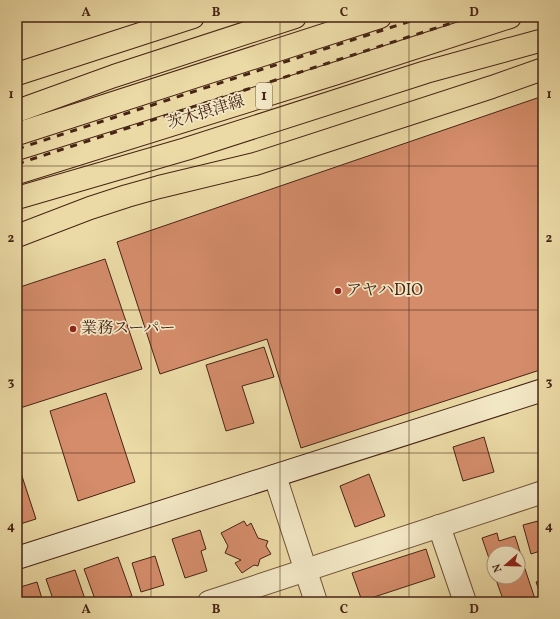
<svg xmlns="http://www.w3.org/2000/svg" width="560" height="619" font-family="Vollkorn,'Noto Serif JP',serif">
  <rect width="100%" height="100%" fill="#ebdaa6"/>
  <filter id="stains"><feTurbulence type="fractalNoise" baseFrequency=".005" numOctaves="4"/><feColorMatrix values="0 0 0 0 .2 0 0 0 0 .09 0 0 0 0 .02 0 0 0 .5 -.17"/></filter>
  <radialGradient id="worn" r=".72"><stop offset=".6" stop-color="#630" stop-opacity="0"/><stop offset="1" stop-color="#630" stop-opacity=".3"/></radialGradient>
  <!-- building -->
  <g fill="#d48c6a" stroke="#472415">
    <polygon points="17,17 35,17 17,23"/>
    <polygon points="543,96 543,369 301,448 267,339 160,374 117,242"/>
    <polygon points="105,259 142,369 17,409 17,288"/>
    <polygon points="264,347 274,377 242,386 254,423 226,431 206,365"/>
    <polygon points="106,393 135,482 78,501 50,411"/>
    <polygon points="484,437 494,472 463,481 453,447"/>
    <polygon points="17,461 36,519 17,525"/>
    <polygon points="369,474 385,516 355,527 340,486"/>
    <polygon points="244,521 247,526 251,523 258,538 268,541 266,546 271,554 260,559 258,566 254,565 242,573 235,563 241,560 225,553 228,546 221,533"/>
    <polygon points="538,521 540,530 543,530 543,550 531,554 523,525"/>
    <polygon points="200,530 206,549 201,551 207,571 185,578 172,539"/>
    <polygon points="497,533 499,541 515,536 522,558 518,559 518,553 494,553 494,567 492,567 482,538"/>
    <polygon points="426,549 435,577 362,601 352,573"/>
    <polygon points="155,556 164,585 141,592 132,563"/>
    <polygon points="118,557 132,596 116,602 103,602 103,600 96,602 84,569"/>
    <polygon points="524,566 536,602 504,602 495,577 518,577 518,567"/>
    <polygon points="75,570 86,602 54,602 46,579"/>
    <polygon points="543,580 543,588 539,590 536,582"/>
    <polygon points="37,582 43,602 17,602 17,588"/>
  </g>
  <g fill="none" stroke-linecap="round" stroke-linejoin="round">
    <!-- street casing -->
    <g stroke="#705239" stroke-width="24">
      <g id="street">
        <polyline points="275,476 316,602"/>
        <polyline points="439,526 465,602"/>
        <polyline points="209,602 543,492"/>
      </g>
    </g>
    <!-- secondary casing -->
    <g stroke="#472415" stroke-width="24">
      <polyline id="secondary" points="17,558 543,390"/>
    </g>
    <!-- primary casing -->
    <g stroke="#472415" stroke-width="24">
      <g id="primary">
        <polyline points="17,74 193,17"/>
        <polyline points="17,111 114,76 295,17"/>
        <polyline points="17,134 380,17"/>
        <polyline points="17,173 334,74 510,17"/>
        <polyline points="17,198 186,149 426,72 543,40"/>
        <polyline points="17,236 90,208 127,196 159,187 255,164 492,87 543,69"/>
      </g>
    </g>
    <!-- street -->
    <use href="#street" stroke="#f2e7c5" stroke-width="22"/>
    <!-- secondary -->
    <use href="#secondary" stroke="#f2e7c5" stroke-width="22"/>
    <!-- primary -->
    <use href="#primary" stroke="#ebdaa6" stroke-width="22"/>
    <!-- rail -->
    <g stroke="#472415" stroke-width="3" stroke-dasharray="7 7" stroke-linecap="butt">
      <polyline points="17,149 423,17"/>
      <polyline points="17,164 470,17"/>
    </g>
  </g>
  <!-- grid -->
  <path fill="none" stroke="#472415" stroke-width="1" stroke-opacity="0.55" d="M 151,17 L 151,602M 280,17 L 280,602M 409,17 L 409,602M 17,166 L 543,166M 17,310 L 543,310M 17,453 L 543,453"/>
  <!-- markers -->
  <g fill="#8f2418" stroke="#f2e7c5" stroke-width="1.5">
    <circle cx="338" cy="291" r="4"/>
    <circle cx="73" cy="329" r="4"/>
  </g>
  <g text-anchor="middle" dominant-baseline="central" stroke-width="3.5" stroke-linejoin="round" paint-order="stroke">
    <!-- shield labels -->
    <rect fill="#f2e7c5" stroke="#7a5e4a" stroke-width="1" x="256" y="83" width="16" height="26" rx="3"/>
    <g font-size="15" font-weight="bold" fill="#472415">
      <text x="264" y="96">1</text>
    </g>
    <!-- street labels -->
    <g font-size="16" fill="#472415" stroke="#f2e7c5">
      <text transform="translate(206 113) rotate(-17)">茨木摂津線</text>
    </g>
    <!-- poi labels -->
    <g font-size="16" fill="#472415" stroke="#f2e7c5" text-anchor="start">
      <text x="346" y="291">アヤハDIO</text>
      <text x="81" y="329">業務スーパー</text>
    </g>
  </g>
  <!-- margin -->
  <rect width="560" height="619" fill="none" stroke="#ebdaa6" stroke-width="44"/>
  <!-- north arrow -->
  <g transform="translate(506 565) rotate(250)"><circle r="19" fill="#f2e7c5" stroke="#ae997f"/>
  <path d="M0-3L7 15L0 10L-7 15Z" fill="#8f2418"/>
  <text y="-6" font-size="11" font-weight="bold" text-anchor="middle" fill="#472415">N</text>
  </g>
  <rect x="22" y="22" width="516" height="575" fill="none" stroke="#472415" stroke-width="1.5"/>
  <g font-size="13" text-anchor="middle" font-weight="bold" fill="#472415">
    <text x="86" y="16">A</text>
    <text x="216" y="16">B</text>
    <text x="344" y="16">C</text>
    <text x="474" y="16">D</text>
    <text x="11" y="98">1</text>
    <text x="549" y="98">1</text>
    <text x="11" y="242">2</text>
    <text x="549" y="242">2</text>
    <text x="11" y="386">3</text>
    <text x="549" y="386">3</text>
    <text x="11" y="530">4</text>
    <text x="549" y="530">4</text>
    <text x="86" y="613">A</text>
    <text x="216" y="613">B</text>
    <text x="344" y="613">C</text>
    <text x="474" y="613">D</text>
  </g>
  <rect width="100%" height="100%" filter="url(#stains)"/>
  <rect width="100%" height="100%" fill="url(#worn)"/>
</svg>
